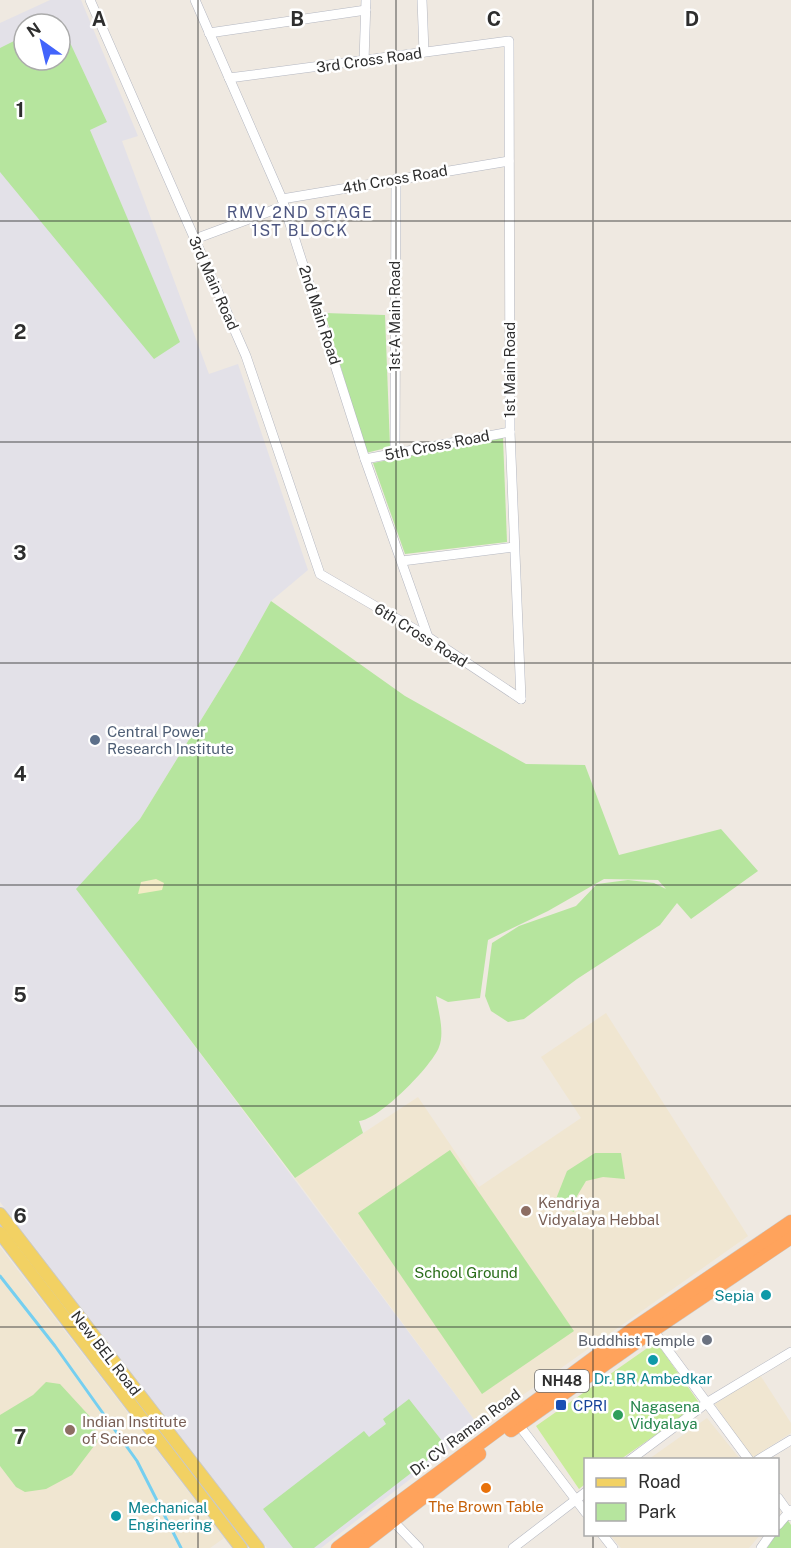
<svg xmlns="http://www.w3.org/2000/svg" width="791" height="1548" font-family="'Public Sans',sans-serif">
  <rect width="100%" height="100%" fill="#efe9e1"/>
  <!-- industrial -->
  <path fill="#e3e1e8" fill-rule="evenodd" d="M 50,0 L 81,0 L 138,136 L 122,141 L 209,374 L 238,364 L 308,570 L 271,601 L 238,660 L 140,819 L 77,889 L 479,1426 L 321,1548 L 267,1548 L 0,1202 L 0,23 ZM 24,24 L 60,24 L 60,60 L 24,60 Z"/>
  <!-- education -->
  <g fill="#f0e6d1">
    <polygon points="606,1013 748,1236 479,1426 295,1178 418,1097 479,1187 581,1118 541,1057"/>
    <polygon points="0,1247 224,1538 210,1548 0,1548"/>
    <polygon points="760,1375 791,1423 791,1433 751,1459 715,1404"/>
    <polygon points="707,1418 740,1459 649,1459"/>
    <polygon points="610,1535 760,1535 749,1548 621,1548"/>
  </g>
  <!-- green -->
  <g fill="#b6e59e">
    <polygon points="59,19 107,122 90,130 180,342 154,359 0,172 0,48 24,36 24,60 60,60 60,24 49,24"/>
    <polygon points="325,313 385,315 390,447 366,453"/>
    <polygon points="503,438 507,542 405,554 373,463"/>
    <path d="M 271,601 L 405,696 L 526,764 L 585,765 L 619,855 L 721,829 L 758,871 L 691,919 L 677,903 L 660,925 L 577,979 L 524,1019 L 508,1022 L 491,1011 L 485,996 L 492,943 L 519,926 L 576,906 L 597,884 L 628,880 L 654,883 L 666,889 L 658,880 L 604,879 L 548,911 L 488,940 L 480,998 L 448,1002 L 436,996 C 438,1010 445,1032 439,1047 C 432,1066 379,1120 359,1121 L 363,1133 L 295,1178 L 76,889 L 140,819 L 238,660 Z"/>
    <polygon points="450,1150 574,1331 482,1394 358,1213"/>
    <polygon points="595,1153 621,1153 625,1179 603,1177 586,1181 577,1196 574,1212 554,1204 567,1171"/>
    <polygon points="46,1382 60,1384 94,1421 97,1442 72,1475 46,1489 25,1492 16,1487 0,1466 0,1415 33,1395"/>
    <polygon points="409,1399 446,1446 314,1548 293,1548 263,1509 364,1431 369,1437 386,1424 383,1419"/>
    <polygon points="787,1519 791,1525 791,1548 767,1548"/>
  </g>
  <!-- sand -->
  <polygon fill="#f3ecc5" points="156,879 164,883 162,890 138,894 141,882"/>
  <!-- pitch -->
  <polygon fill="#c9ec9a" points="656,1342 700,1404 621,1459 586,1460 585,1484 579,1489 536,1426"/>
  <g fill="none" stroke-linecap="round" stroke-linejoin="round">
    <!-- stream -->
    <polyline stroke="#75cff0" stroke-width="3" points="0,1276 55,1346 137,1461 181,1548"/>
    <!-- minor casing -->
    <g stroke="#b4b7c1" stroke-width="10">
      <g id="minor">
        <polyline points="90,0 246,356 320,574 428,637 521,699"/>
        <polyline points="195,0 282,199 365,459 428,637"/>
        <polyline points="422,0 424,52"/>
        <polyline points="209,33 366,10"/>
        <polyline points="364,61 366,0"/>
        <polyline points="229,78 509,41 510,432 521,699"/>
        <polyline points="282,199 509,161"/>
        <polyline points="195,239 284,206"/>
        <polyline points="395,453 396,179"/>
        <polyline points="365,459 510,432"/>
        <polyline points="402,561 514,547"/>
        <polyline points="653,1330 749,1460"/>
        <polyline points="518,1424 586,1513"/>
        <polyline points="630,1460 708,1402 791,1352"/>
        <polyline points="758,1460 791,1440"/>
        <polyline points="778,1498 791,1516"/>
        <polyline points="392,1520 419,1548"/>
        <polyline points="778,1525 791,1510"/>
        <polyline points="602,1534 613,1548"/>
        <polyline points="513,1548 586,1492"/>
        <polyline points="761,1548 771,1534"/>
      </g>
    </g>
    <!-- major casing -->
    <g stroke="#c9c9c9" stroke-width="14">
      <g id="major">
        <polyline points="0,1214 258,1548"/>
        <polyline points="0,1233 241,1548"/>
      </g>
    </g>
    <!-- highway casing -->
    <g stroke="#c9c9c9" stroke-width="15">
      <g id="highway">
        <polyline points="511,1430 653,1330 791,1237"/>
        <polyline points="338,1548 632,1330 791,1222"/>
        <polyline points="357,1548 479,1454"/>
      </g>
    </g>
    <!-- minor -->
    <use href="#minor" stroke="#fff" stroke-width="9"/>
    <!-- major -->
    <use href="#major" stroke="#f2d163" stroke-width="12"/>
    <!-- highway -->
    <use href="#highway" stroke="#ffa35c" stroke-width="14"/>
  </g>
  <!-- grid -->
  <path fill="none" stroke="#2e2e2e" stroke-width="1.5" stroke-opacity="0.55" d="M 198,0 L 198,1548M 396,0 L 396,1548M 593,0 L 593,1460M 0,221 L 791,221M 0,442 L 791,442M 0,663 L 791,663M 0,885 L 791,885M 0,1106 L 791,1106M 0,1327 L 791,1327M 593,1534 L 593,1548"/>
  <!-- markers -->
  <circle fill="#5c6f8a" stroke="#fff" stroke-width="2" cx="95" cy="740" r="6"/>
  <g fill="#8d6e63" stroke="#fff" stroke-width="2">
    <circle cx="526" cy="1211" r="6"/>
    <circle cx="70" cy="1430" r="6"/>
  </g>
  <g fill="#0f9aa8" stroke="#fff" stroke-width="2">
    <circle cx="766" cy="1295" r="6"/>
    <circle cx="653" cy="1360" r="6"/>
    <circle cx="116" cy="1516" r="6"/>
  </g>
  <circle fill="#6b7280" stroke="#fff" stroke-width="2" cx="707" cy="1340" r="6"/>
  <rect fill="#1a4fb4" stroke="#fff" stroke-width="2" x="555" y="1399" width="12" height="12" rx="3"/>
  <circle fill="#2e9e5b" stroke="#fff" stroke-width="2" cx="618" cy="1415" r="6"/>
  <circle fill="#e8710a" stroke="#fff" stroke-width="2" cx="486" cy="1488" r="6"/>
  <g text-anchor="middle" dominant-baseline="central" stroke-width="5" stroke-linejoin="round" paint-order="stroke">
    <!-- shield labels -->
    <rect fill="#fff" stroke="#6d6d6d" stroke-width="1.5" x="535" y="1370" width="54" height="22" rx="4.5"/>
    <g font-size="14" font-weight="bold" fill="#2e2e2e">
      <text x="562" y="1381">NH48</text>
    </g>
    <!-- street labels -->
    <g font-size="15" fill="#2e2e2e" stroke="#fff">
      <text transform="translate(369 60) rotate(-8)">3rd Cross Road</text>
      <text transform="translate(395 179) rotate(-10)">4th Cross Road</text>
      <text transform="translate(214 283) rotate(66)">3rd Main Road</text>
      <text transform="translate(320 315) rotate(72)">2nd Main Road</text>
      <text transform="translate(394 316) rotate(-90)">1st A Main Road</text>
      <text transform="translate(509 370) rotate(-90)">1st Main Road</text>
      <text transform="translate(437 445) rotate(-11)">5th Cross Road</text>
      <text transform="translate(421 635) rotate(32)">6th Cross Road</text>
      <text transform="translate(106 1353) rotate(52)">New BEL Road</text>
      <text transform="translate(465 1432) rotate(-37)">Dr. CV Raman Road</text>
    </g>
    <!-- service labels -->
    <g font-size="15" fill="#4e5e75" stroke="#fff" text-anchor="start">
      <text x="107" y="731">Central Power<tspan x="107" dy="17">Research Institute</tspan></text>
    </g>
    <!-- education labels -->
    <g font-size="15" fill="#785e54" stroke="#fff" text-anchor="start">
      <text x="538" y="1202">Kendriya<tspan x="538" dy="17">Vidyalaya Hebbal</tspan></text>
      <text x="82" y="1421">Indian Institute<tspan x="82" dy="17">of Science</tspan></text>
    </g>
    <!-- park labels -->
    <g font-size="15" fill="#2c6e1b" stroke="#fff">
      <text x="466" y="1272">School Ground</text>
    </g>
    <!-- culture labels -->
    <g font-size="15" fill="#0d838f" stroke="#fff" text-anchor="end">
      <text x="754" y="1295">Sepia</text>
      <text x="653" y="1378" text-anchor="middle">Dr. BR Ambedkar</text>
      <text x="128" y="1507" text-anchor="start">Mechanical<tspan x="128" dy="17">Engineering</tspan></text>
    </g>
    <!-- worship labels -->
    <g font-size="15" fill="#5b616d" stroke="#fff" text-anchor="end">
      <text x="695" y="1340">Buddhist Temple</text>
    </g>
    <!-- transit labels -->
    <g font-size="15" fill="#164399" stroke="#fff" text-anchor="start">
      <text x="573" y="1405">CPRI</text>
    </g>
    <!-- leisure labels -->
    <g font-size="15" fill="#27864d" stroke="#fff" text-anchor="start">
      <text x="630" y="1406">Nagasena<tspan x="630" dy="17">Vidyalaya</tspan></text>
    </g>
    <!-- food labels -->
    <g font-size="15" fill="#c56008" stroke="#fff">
      <text x="486" y="1506">The Brown Table</text>
    </g>
    <!-- neighbourhood labels -->
    <g font-size="16" letter-spacing="1.5" fill="#4d5680" stroke="#fff">
      <text x="300" y="212">RMV 2ND STAGE<tspan x="300" dy="18">1ST BLOCK</tspan></text>
    </g>
  </g>
  <g font-size="20" text-anchor="middle" font-weight="bold" fill="#2e2e2e" stroke="#fff" stroke-width="5" stroke-linejoin="round" paint-order="stroke">
    <text x="99" y="26">A</text>
    <text x="297" y="26">B</text>
    <text x="494" y="26">C</text>
    <text x="692" y="26">D</text>
    <text x="20" y="117">1</text>
    <text x="20" y="339">2</text>
    <text x="20" y="560">3</text>
    <text x="20" y="781">4</text>
    <text x="20" y="1002">5</text>
    <text x="20" y="1223">6</text>
    <text x="20" y="1444">7</text>
  </g>
  <!-- legend -->
  <rect x="584" y="1458" width="195" height="78" fill="#ffffff" stroke="#ababab" stroke-width="1.5"/>
  <rect x="596" y="1478" width="30" height="9" fill="#f2d163" stroke="#ababab" stroke-width="1.5"/>
  <text x="638" y="1488" font-size="18" fill="#2e2e2e">Road</text>
  <rect x="596" y="1503" width="30" height="18" fill="#b6e59e" stroke="#ababab" stroke-width="1.5"/>
  <text x="638" y="1518" font-size="18" fill="#2e2e2e">Park</text>
  <!-- north arrow -->
  <g transform="translate(42 42) rotate(326)"><circle r="28" fill="#ffffff" stroke="#ababab" stroke-width="1.5"/>
  <path d="M0-4.5L10 22L0 15L-10 22Z" fill="#4264fb"/>
  <text y="-9" font-size="16" font-weight="bold" text-anchor="middle" fill="#2e2e2e">N</text>
  </g>
</svg>
